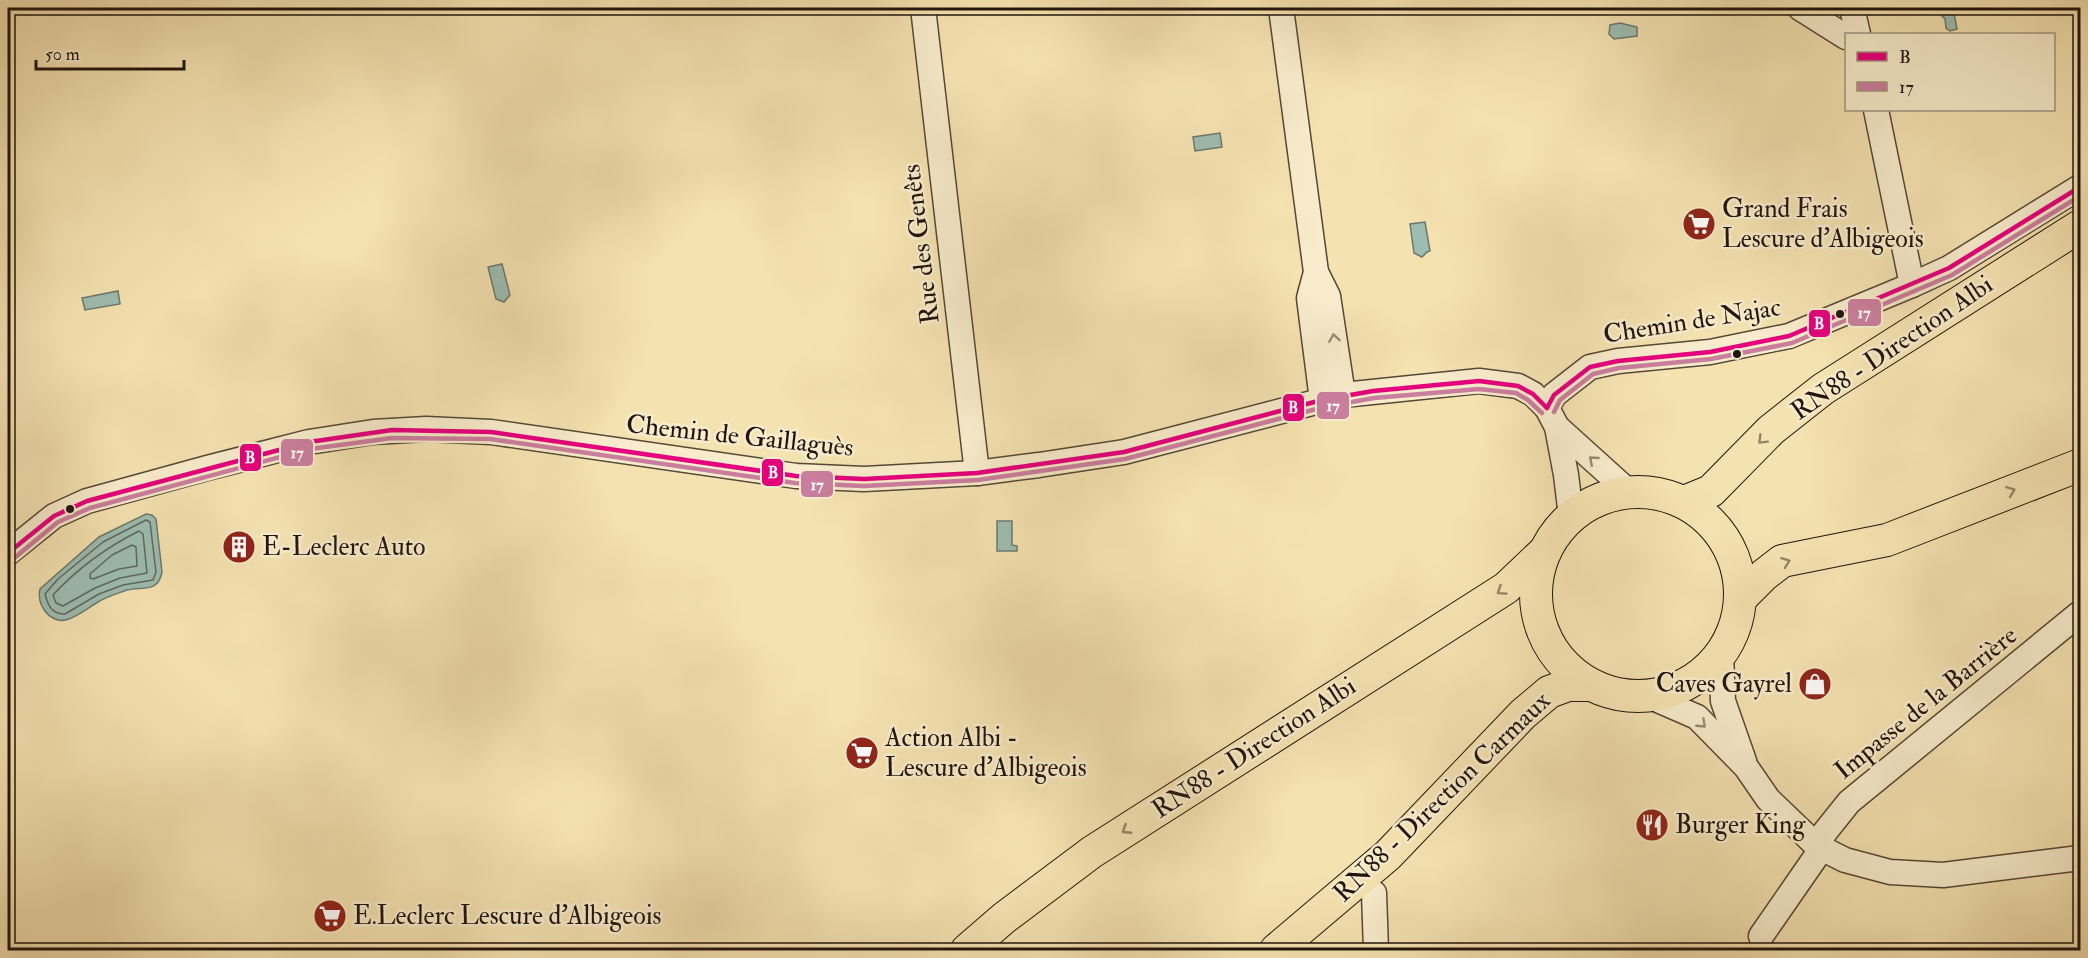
<svg xmlns="http://www.w3.org/2000/svg" width="2088" height="958" font-family="'IM FELL Double Pica',serif">
  <rect width="100%" height="100%" fill="#f5e2b1"/>
  <filter id="stains"><feTurbulence type="fractalNoise" baseFrequency=".00333" numOctaves="4"/><feColorMatrix values="0 0 0 0 .2 0 0 0 0 .09 0 0 0 0 .02 0 0 0 .5 -.17"/></filter>
  <radialGradient id="worn" r=".72"><stop offset=".6" stop-color="#630" stop-opacity="0"/><stop offset="1" stop-color="#630" stop-opacity=".3"/></radialGradient>
  <!-- water -->
  <g fill="#9dbdb1" stroke="#6b796f" stroke-width="1.5">
    <polygon points="1939,8 1953,8 1957,29 1950,31 1946,28 1945,19 1939,13"/>
    <polygon points="1620,23 1637,27 1637,36 1614,39 1609,34 1610,25"/>
    <polygon points="1220,133 1222,147 1195,151 1193,137"/>
    <polygon points="1425,222 1430,251 1427,252 1422,257 1414,253 1410,224"/>
    <polygon points="502,264 510,295 504,302 496,299 488,267"/>
    <polygon points="118,291 120,304 85,310 82,298"/>
    <path d="M 146,514 L 152,515 L 156,519 L 162,572 C 158,595 140,585 124,591 C 116,594 106,597 98,602 C 89,607 76,618 65,620 C 58,622 49,617 45,611 C 40,605 38,596 40,589 L 99,537 Z"/>
    <polygon points="997,521 1012,521 1012,545 1017,546 1017,551 997,551"/>
  </g>
  <g fill="none" stroke-linecap="round" stroke-linejoin="round">
    <!-- shore -->
    <g stroke="#5e685f" stroke-width="1.5">
      <path d="M 146,520 L 150,522 L 156,572 L 153,580 L 123,585 L 99,594 L 65,614 C 52,614 48,606 45,594 L 58,579 L 103,542 Z"/>
      <path d="M 139,531 L 143,534 L 147,573 L 120,578 L 95,588 L 63,606 L 56,603 L 53,595 C 78,568 107,547 139,531 Z"/>
      <polygon points="132,545 136,547 137,566 119,569 93,579 90,578 90,574 112,555"/>
    </g>
    <!-- minor casing -->
    <g stroke="#554836" stroke-width="27">
      <g id="minor">
        <polyline points="923,8 977,473"/>
        <polyline points="1281,8 1316,272"/>
        <polyline points="1800,8 1846,37"/>
        <polyline points="1852,8 1858,34"/>
        <polyline points="1876,110 1912,285"/>
        <polyline points="1322,400 1309,298 1316,272 1328,296 1343,395"/>
        <polyline points="1547,408 1554,395 1590,367 1618,361 1710,352 1789,336 1912,285 1949,268 2080,187"/>
        <polyline points="1557,427 1629,492"/>
        <polyline points="8,553 54,516 87,501 207,468 309,442 373,432 426,429 491,432 796,476 864,479 977,473 1039,465 1124,452 1343,395 1479,381 1518,386 1533,394 1547,408 1557,427 1566,475 1571,516"/>
        <polyline points="1721,655 1723,701 1744,761"/>
        <polyline points="1651,697 1697,717 1746,767 1768,799 1817,846 1845,860 1890,872 1943,875 2080,858"/>
        <polyline points="1817,846 1825,832 1849,802 2080,613"/>
        <polyline points="1374,893 1376,950"/>
        <polyline points="1761,936 1822,848"/>
      </g>
    </g>
    <!-- major casing -->
    <g stroke="#20140d" stroke-width="34">
      <g id="major">
        <circle cx="1638" cy="594" r="102"/>
        <polyline points="1684,502 1711,491 1771,430 1823,389 2080,226"/>
        <polyline points="1741,598 1764,575 1782,561 1887,540 2080,465"/>
        <polyline points="967,950 1004,918 1092,852 1506,588 1544,552"/>
        <polyline points="1276,950 1388,855 1523,714 1549,692 1568,685 1588,685"/>
      </g>
    </g>
    <!-- minor -->
    <use href="#minor" stroke="#f8eccc" stroke-width="24"/>
    <!-- major -->
    <use href="#major" stroke="#f5e2b1" stroke-width="32"/>
    <!-- bus-1 casing -->
    <g stroke="#f8eccc" stroke-width="9">
      <g id="bus-1">
        <polyline points="1547,408 1554,395 1590,367 1618,361 1710,352 1789,336 1949,268 2080,187"/>
        <polyline points="8,553 54,516 87,501 309,442 392,430 491,432 796,476 864,479 977,473 1124,452 1322,400 1373,391 1479,381 1518,386 1533,394 1547,408"/>
      </g>
    </g>
    <!-- bus-2 casing -->
    <g stroke="#f8eccc" stroke-width="9">
      <g id="bus-2">
        <polyline points="1554,412 1560,400 1593,374 1619,368 1711,359 1792,343 1952,275 2080,196"/>
        <polyline points="13,559 58,522 90,508 310,449 392,438 490,439 795,483 864,486 978,480 1125,459 1324,407 1374,398 1479,389 1516,393 1528,400 1542,413"/>
      </g>
    </g>
    <!-- bus-1 -->
    <use href="#bus-1" stroke="#e5007d" stroke-width="4.5"/>
    <!-- bus-2 -->
    <use href="#bus-2" stroke="#ca7e9e" stroke-width="4.5"/>
  </g>
  <!-- one-way arrows -->
  <defs><path id="oneway-chevron" d="M-2-3.5L2.5 0L-2 3.5" fill="none" stroke-width="1.6" stroke-linecap="round" stroke-linejoin="round" transform="scale(1.5)"/></defs>
  <g stroke="#978b76">
    <use href="#oneway-chevron" transform="translate(1334 338) rotate(-99)"/>
    <use href="#oneway-chevron" transform="translate(1593 460) rotate(-139)"/>
    <use href="#oneway-chevron" transform="translate(1702 724) rotate(43)"/>
  </g>
  <g stroke="#958567">
    <use href="#oneway-chevron" transform="translate(1762 440) rotate(135)"/>
    <use href="#oneway-chevron" transform="translate(2011 491) rotate(-21)"/>
    <use href="#oneway-chevron" transform="translate(1786 562) rotate(-20)"/>
    <use href="#oneway-chevron" transform="translate(1501 591) rotate(146)"/>
    <use href="#oneway-chevron" transform="translate(1126 830) rotate(147)"/>
  </g>
  <!-- icons -->
  <defs>
    <g id="supermarket-disc" transform="scale(1.725)"><circle r="9.5" fill="#8f2418" stroke="#f8eccc"/><path d="M-6-5.5h2.5l.6 2H6L4.5 2H-2.5L-4.4-4H-6ZM-1.5 3.2a1.3 1.3 0 1 0 .1 0ZM3 3.2a1.3 1.3 0 1 0 .1 0Z" fill="#fff"/></g>
    <g id="building-disc" transform="scale(1.725)"><circle r="9.5" fill="#8f2418" stroke="#f8eccc"/><path d="M-4-6H4V6H1V3H-1V6H-4ZM-2.5-4.3h1.7v1.8h-1.7ZM.8-4.3h1.7v1.8H.8ZM-2.5-1h1.7V.8h-1.7ZM.8-1h1.7V.8H.8Z" fill="#fff"/></g>
    <g id="shop-disc" transform="scale(1.725)"><circle r="9.5" fill="#8f2418" stroke="#f8eccc"/><path d="M-5-2.5h2.3a2.7 3.5 0 0 1 5.4 0H5L5.5 6h-11ZM-1.5-2.5h3a1.5 2.3 0 0 0-3 0Z" fill="#fff"/></g>
    <g id="restaurant-disc" transform="scale(1.725)"><circle r="9.5" fill="#8f2418" stroke="#f8eccc"/><path d="M-5-6h1v4h1v-4h1v4h1v-4h1v5L-1.5 .5V6h-2V.5L-5-1ZM5-6V6H3V1.5H1.5Q1.5-4 5-6Z" fill="#fff"/></g>
  </defs>
  <g fill-rule="evenodd">
    <use href="#supermarket-disc" x="1699" y="224"/>
    <use href="#building-disc" x="239" y="547"/>
    <use href="#shop-disc" x="1815" y="684"/>
    <use href="#supermarket-disc" x="862" y="753"/>
    <use href="#restaurant-disc" x="1652" y="825"/>
    <use href="#supermarket-disc" x="330" y="916"/>
  </g>
  <!-- markers -->
  <g fill="#20140d" stroke="#f8eccc" stroke-width="2">
    <circle cx="1840" cy="314" r="5"/>
    <circle cx="1737" cy="354" r="5"/>
    <circle cx="70" cy="509" r="5"/>
  </g>
  <g text-anchor="middle" dominant-baseline="central" stroke-width="5" stroke-linejoin="round" paint-order="stroke">
    <!-- poi labels -->
    <g font-size="26" fill="#20140d" stroke="#f8eccc" text-anchor="start">
      <text x="1722" y="209">Grand Frais<tspan x="1722" dy="30">Lescure d'Albigeois</tspan></text>
      <text x="262" y="547">E-Leclerc Auto</text>
      <text x="1792" y="684" text-anchor="end">Caves Gayrel</text>
      <text x="885" y="738">Action Albi -<tspan x="885" dy="30">Lescure d'Albigeois</tspan></text>
      <text x="1675" y="825">Burger King</text>
      <text x="353" y="916">E.Leclerc Lescure d'Albigeois</text>
    </g>
    <!-- street labels -->
    <g font-size="26" fill="#20140d" stroke="#f8eccc">
      <text transform="translate(921 244) rotate(-97)">Rue des Genêts</text>
      <text transform="translate(1692 321) rotate(-9)">Chemin de Najac</text>
      <text transform="translate(1892 348) rotate(-34)">RN88 - Direction Albi</text>
      <text transform="translate(740 436) rotate(6)">Chemin de Gaillaguès</text>
      <text transform="translate(1926 703) rotate(-39)">Impasse de la Barrière</text>
      <text transform="translate(1254 748) rotate(-33)">RN88 - Direction Albi</text>
      <text transform="translate(1442 797) rotate(-44)">RN88 - Direction Carmaux</text>
    </g>
  </g>
  <g stroke="#f8eccc" stroke-width="2">
    <rect x="1847" y="298" width="35" height="29" rx="6" fill="#ca7e9e"/>
    <rect x="1808" y="309" width="23" height="29" rx="6" fill="#e5007d"/>
    <rect x="1316" y="391" width="34" height="29" rx="6" fill="#ca7e9e"/>
    <rect x="1282" y="393" width="23" height="29" rx="6" fill="#e5007d"/>
    <rect x="280" y="438" width="34" height="29" rx="6" fill="#ca7e9e"/>
    <rect x="239" y="443" width="23" height="29" rx="6" fill="#e5007d"/>
    <rect x="761" y="458" width="23" height="29" rx="6" fill="#e5007d"/>
    <rect x="800" y="470" width="34" height="28" rx="6" fill="#ca7e9e"/>
  </g>
  <g font-size="16" text-anchor="middle" font-weight="bold" fill="#fff">
    <text x="1864" y="318">17</text>
    <text x="1819" y="329">B</text>
    <text x="1333" y="411">17</text>
    <text x="1293" y="413">B</text>
    <text x="297" y="458">17</text>
    <text x="250" y="463">B</text>
    <text x="773" y="478">B</text>
    <text x="817" y="490">17</text>
  </g>
  <!-- margin -->
  <rect width="2088" height="958" fill="none" stroke="#f5e2b1" stroke-width="30"/>
  <rect x="9" y="9" width="2070" height="940" fill="none" stroke="#20140d" stroke-width="3"/>
  <rect x="15" y="15" width="2058" height="928" fill="none" stroke="#20140d" stroke-width="1.5"/>
  <!-- legend -->
  <rect x="1845" y="33" width="210" height="78" fill="#f8eccc" stroke="#a29680" stroke-width="1.5"/>
  <rect x="1857" y="52" width="30" height="9" fill="#e5007d" stroke="#a29680" stroke-width="1.5"/>
  <text x="1899" y="63" font-size="18" fill="#20140d">B</text>
  <rect x="1857" y="82" width="30" height="9" fill="#ca7e9e" stroke="#a29680" stroke-width="1.5"/>
  <text x="1899" y="93" font-size="18" fill="#20140d">17</text>
  <!-- scale -->
  <path d="M36 60v9h148v-9" fill="none" stroke="#20140d" stroke-width="3"/>
  <text x="45" y="60" font-size="18" fill="#20140d" stroke="#f8eccc" stroke-width="4.5" paint-order="stroke">50 m</text>
  <rect width="100%" height="100%" filter="url(#stains)"/>
  <rect width="100%" height="100%" fill="url(#worn)"/>
</svg>
